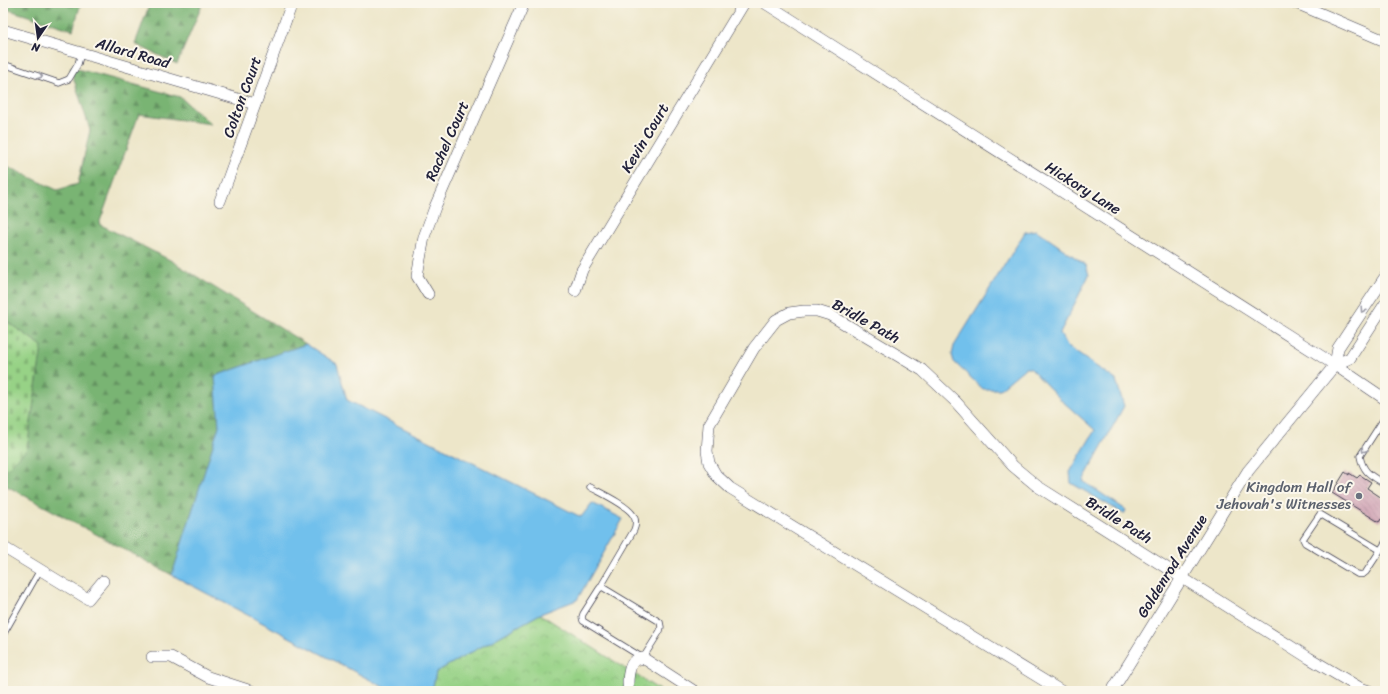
<svg xmlns="http://www.w3.org/2000/svg" width="1388" height="694" font-family="Sriracha,sans-serif">
  <defs>
    <pattern id="forest-firs" width="22" height="20" patternUnits="userSpaceOnUse"><rect width="22" height="20" fill="#79b473"/><path d="M5 1l3.5 6h-7zM16 11l3.5 6h-7z" fill="#639260"/></pattern>
    <pattern id="cemetery-stones" width="16" height="16" patternUnits="userSpaceOnUse"><rect width="16" height="16" fill="#97d286"/><path d="M2 7V4a2 2 0 0 1 4 0v3zM10 15v-3a2 2 0 0 1 4 0v3z" fill="#82b475"/></pattern>
    <pattern id="park-crowns" width="20" height="18" patternUnits="userSpaceOnUse"><rect width="20" height="18" fill="#97d286"/><path d="M2 6a3 3 0 1 1 6 0M12 15a3 3 0 1 1 6 0" fill="none" stroke="#82b475"/></pattern>
    <pattern id="building-back-hatch" width="6" height="6" patternUnits="userSpaceOnUse"><rect width="6" height="6" fill="#d0a2b4"/><path d="M-1 5l2 2M0 0l6 6M5-1l2 2" fill="none" stroke="#a88494"/></pattern>
  </defs>
  <rect width="100%" height="100%" fill="#fbf7ec"/>
  <filter id="ink" filterUnits="userSpaceOnUse"><feTurbulence type="fractalNoise" baseFrequency=".025" numOctaves="2"/><feDisplacementMap in="SourceGraphic" scale="8" xChannelSelector="R" yChannelSelector="G"/><feConvolveMatrix kernelMatrix="1 2 1 2 8 2 1 2 1" color-interpolation-filters="sRGB"/></filter>
  <filter id="wash" filterUnits="userSpaceOnUse"><feTurbulence type="fractalNoise" baseFrequency=".012" numOctaves="4" result="noise"/><feDisplacementMap in="SourceGraphic" scale="16" xChannelSelector="R" yChannelSelector="G"/><feGaussianBlur stdDeviation="0.9" result="paint"/><feColorMatrix in="noise" values="0 0 0 0 0 0 0 0 0 0 0 0 0 0 0 0 0 1.4 0 .05"/><feComposite in="paint" operator="in"/></filter>
  <g filter="url(#wash)">
    <rect width="100%" height="100%" fill="#ede6c9"/>
    <!-- forest -->
    <g fill="url(#forest-firs)" stroke="#4e6b57">
      <polygon points="3,3 81,3 73,30 3,8"/>
      <polygon points="150,3 203,3 177,64 135,44"/>
      <polygon points="70,67 180,97 211,124 139,114 99,224 170,260 306,344 215,376 219,426 172,575 3,484 3,473 27,449 42,346 3,319 3,164 57,190 78,184 90,130"/>
    </g>
    <!-- cemetery -->
    <polygon fill="url(#cemetery-stones)" stroke="#5c7a60" points="3,319 42,346 27,449 3,473"/>
    <!-- park -->
    <polygon fill="url(#park-crowns)" stroke="#5c7a60" points="540,614 661,691 432,691 436,672"/>
    <!-- water -->
    <g fill="#71c0ec" stroke="#4a7194">
      <polygon points="1036,230 1086,265 1089,275 1060,333 1068,347 1116,380 1124,406 1083,481 1126,510 1124,514 1071,483 1070,472 1095,430 1061,400 1030,368 1025,368 1000,389 983,389 954,362 952,355 954,346 1025,232"/>
      <polygon points="306,344 337,364 347,400 581,517 592,503 623,519 577,600 540,614 436,672 432,691 391,691 172,575 219,426 215,376"/>
    </g>
    <g id="blocks">
      <!-- building -->
      <polygon fill="url(#building-back-hatch)" points="1345,472 1349,475 1349,473 1357,478 1360,475 1371,482 1367,488 1385,500 1385,522 1381,519 1379,522 1332,493"/>
    </g>
  </g>
  <g filter="url(#ink)">
    <use href="#blocks" fill-opacity="0" stroke="#403f50" stroke-width="1"/>
    <g fill="none" stroke-linecap="round" stroke-linejoin="round">
      <!-- lane casing -->
      <g stroke="#403f50" stroke-width="7">
        <g id="lane">
          <polyline points="3,64 59,83 69,79 78,64 81,53"/>
          <path d="M 1385,417 L 1360,456 C 1363,473 1372,476 1385,484"/>
          <path d="M 590,487 C 601,493 627,505 633,515 C 636,519 636,525 634,530 L 600,588"/>
          <path d="M 1380,550 L 1320,514 L 1303,539 L 1305,543 L 1357,574 C 1361,575 1363,575 1366,572 L 1385,543"/>
          <polygon points="602,587 660,622 661,627 660,631 643,658 583,621 582,617 583,614 599,589"/>
          <polyline points="3,635 40,570"/>
        </g>
      </g>
      <!-- street casing -->
      <g stroke="#403f50" stroke-width="12">
        <g id="street">
          <polyline points="765,3 1335,365 1385,399"/>
          <polyline points="1296,3 1385,41"/>
          <polyline points="3,30 255,104"/>
          <polyline points="220,201 292,3"/>
          <polyline points="575,291 582,270 744,3"/>
          <polyline points="428,294 417,276 424,237 435,207 524,3"/>
          <polyline points="1335,365 1338,348 1385,277"/>
          <polyline points="3,547 88,599 103,581"/>
          <polyline points="152,657 171,657 208,677 251,691"/>
          <path d="M 629,691 C 627,683 628,664 636,660 C 638,659 641,659 643,658 L 694,691"/>
          <polyline points="1061,691 730,488 716,475 709,463 707,451 709,425 754,348 776,320 789,313 804,311 817,311 830,315 922,370 955,401 1013,466 1037,486 1309,658 1360,688 1369,691"/>
          <polyline points="1112,691 1248,471 1335,365 1350,358 1385,304"/>
        </g>
      </g>
      <!-- lane -->
      <use href="#lane" stroke="#fff" stroke-width="5.5"/>
      <!-- street -->
      <use href="#street" stroke="#fff" stroke-width="11"/>
    </g>
    <!-- one-way arrows -->
    <defs><path id="oneway-chevron" d="M-2-3.5L2.5 0L-2 3.5" fill="none" stroke-width="1.6" stroke-linecap="round" stroke-linejoin="round"/></defs>
    <g stroke="#9c9ca7">
      <use href="#oneway-chevron" transform="translate(40 76) rotate(18)"/>
      <use href="#oneway-chevron" transform="translate(1363 310) rotate(124)"/>
      <use href="#oneway-chevron" transform="translate(1364 450) rotate(123)"/>
    </g>
  </g>
  <!-- markers -->
  <circle fill="#6b7280" stroke="#fbf7ec" stroke-width="1.5" cx="1359" cy="496" r="4"/>
  <g text-anchor="middle" dominant-baseline="central" stroke-width="4" stroke-linejoin="round" paint-order="stroke">
    <!-- street labels -->
    <g font-size="15" fill="#22223b" stroke="#fbf7ec">
      <text transform="translate(133 53) rotate(16)">Allard Road</text>
      <text transform="translate(242 97) rotate(-70)">Colton Court</text>
      <text transform="translate(645 138) rotate(-59)">Kevin Court</text>
      <text transform="translate(447 141) rotate(-66)">Rachel Court</text>
      <text transform="translate(1083 188) rotate(32)">Hickory Lane</text>
      <text transform="translate(866 321) rotate(29)">Bridle Path</text>
      <text transform="translate(1119 520) rotate(32)">Bridle Path</text>
      <text transform="translate(1172 566) rotate(-58)">Goldenrod Avenue</text>
    </g>
    <!-- worship labels -->
    <g font-size="15" fill="#5b616d" stroke="#fbf7ec" text-anchor="end">
      <text x="1351" y="487">Kingdom Hall of<tspan x="1351" dy="17">Jehovah's Witnesses</tspan></text>
    </g>
  </g>
  <!-- margin -->
  <rect width="1388" height="694" fill="none" stroke="#fbf7ec" stroke-width="16"/>
  <!-- north arrow -->
  <g transform="translate(38 38) rotate(193)" stroke="#fbf7ec" stroke-width="3" paint-order="stroke">
  <path d="M0-3L7 15L0 10L-7 15Z" fill="#22223b"/>
  <text y="-6" font-size="11" font-weight="bold" text-anchor="middle" fill="#22223b">N</text>
  </g>
</svg>
